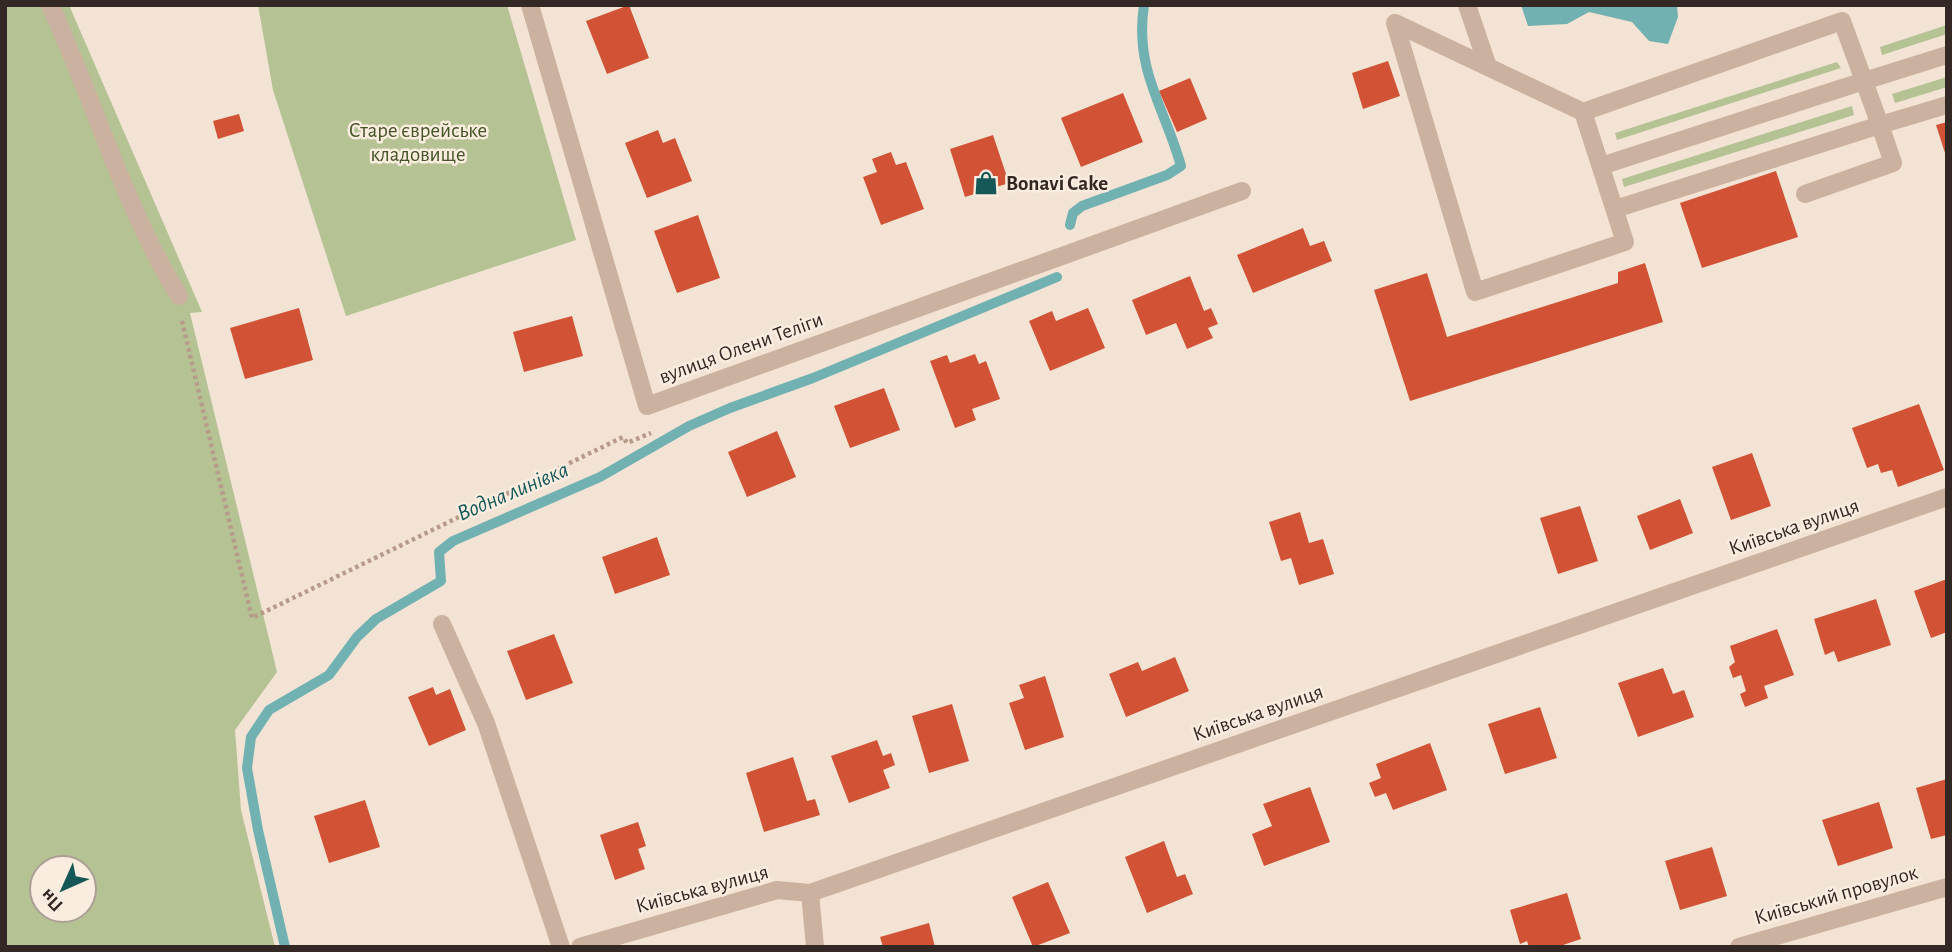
<svg xmlns="http://www.w3.org/2000/svg" width="1952" height="952" font-family="'Alegreya Sans',sans-serif">
  <rect width="100%" height="100%" fill="#f2e3d4"/>
  <!-- green -->
  <g fill="#b5c294" fill-rule="evenodd">
    <path d="M 5,5 L 69,5 L 202,312 L 190,313 L 277,672 L 235,730 L 241,810 L 275,947 L 5,947 ZM 42,868 L 84,868 L 84,910 L 42,910 Z"/>
    <polygon points="258,5 507,5 576,240 346,316 273,90"/>
    <polygon points="1947,25 1947,34 1882,55 1880,47"/>
    <polygon points="1837,62 1841,68 1617,140 1615,133"/>
    <polygon points="1947,77 1947,87 1895,103 1892,94"/>
    <polygon points="1852,106 1854,115 1624,187 1622,179"/>
  </g>
  <!-- water -->
  <polygon fill="#71b1b1" points="1521,5 1677,5 1678,17 1668,44 1649,41 1632,22 1589,12 1567,24 1528,26"/>
  <g fill="none" stroke-linecap="round" stroke-linejoin="round">
    <!-- stream -->
    <g stroke="#71b1b1" stroke-width="10">
      <path d="M 1070,225 L 1073,213 L 1082,206 L 1167,175 L 1181,166 C 1165,108 1134,70 1144,5"/>
      <polyline points="285,947 258,830 247,768 251,737 269,710 329,675 357,637 376,619 441,581 439,552 453,541 600,477 689,426 730,408 813,378 1057,277"/>
    </g>
  </g>
  <!-- building -->
  <g fill="#d15234">
    <polygon points="629,5 649,58 607,74 586,21"/>
    <polygon points="1388,61 1400,96 1363,109 1352,73"/>
    <polygon points="1190,78 1207,119 1177,132 1159,91"/>
    <polygon points="1123,93 1143,142 1081,167 1061,118"/>
    <polygon points="239,114 244,131 218,139 213,121"/>
    <polygon points="1947,122 1947,156 1946,156 1936,125"/>
    <polygon points="658,130 663,143 675,138 692,181 647,198 625,143"/>
    <polygon points="993,135 1009,183 965,197 950,149"/>
    <polygon points="891,152 896,165 906,162 924,209 881,225 863,177 877,172 872,159"/>
    <polygon points="1776,171 1798,237 1702,268 1680,203"/>
    <polygon points="698,215 720,278 677,293 654,231"/>
    <polygon points="1303,228 1310,246 1324,241 1332,261 1253,293 1237,255"/>
    <polygon points="1645,263 1663,322 1410,401 1374,290 1427,273 1447,337 1618,283 1618,272"/>
    <polygon points="1190,276 1204,311 1211,308 1218,324 1208,328 1213,338 1187,349 1176,323 1146,335 1132,300"/>
    <polygon points="299,308 313,360 245,379 230,328"/>
    <polygon points="1088,308 1105,348 1050,371 1029,321 1052,311 1056,321"/>
    <polygon points="572,316 583,356 524,372 513,332"/>
    <polygon points="975,354 979,364 986,361 1000,399 972,409 976,420 955,428 930,361 947,355 950,363"/>
    <polygon points="884,388 900,430 850,448 834,406"/>
    <polygon points="1919,404 1944,470 1898,487 1892,470 1881,473 1878,464 1867,468 1852,428"/>
    <polygon points="777,431 796,477 747,497 728,452"/>
    <polygon points="1752,453 1771,506 1731,520 1712,467"/>
    <polygon points="1680,499 1693,533 1650,550 1637,516"/>
    <polygon points="1580,506 1598,561 1558,574 1540,518"/>
    <polygon points="1300,512 1309,543 1323,539 1334,574 1299,585 1291,558 1281,561 1269,522"/>
    <polygon points="657,537 670,575 615,594 602,557"/>
    <polygon points="1947,579 1947,632 1931,638 1914,591"/>
    <polygon points="1876,599 1891,645 1838,662 1834,651 1825,655 1814,619"/>
    <polygon points="1777,629 1794,675 1764,686 1768,698 1745,707 1740,694 1746,691 1741,675 1733,678 1729,667 1735,662 1730,646"/>
    <polygon points="554,634 573,683 526,700 507,651"/>
    <polygon points="1175,657 1189,691 1126,717 1109,674 1138,662 1142,671"/>
    <polygon points="1663,668 1673,694 1684,690 1694,717 1638,737 1618,683"/>
    <polygon points="1045,676 1064,737 1025,750 1009,703 1024,698 1019,685"/>
    <polygon points="433,687 436,695 450,689 466,730 429,746 408,697"/>
    <polygon points="952,704 969,761 929,773 912,716"/>
    <polygon points="1540,707 1557,758 1505,774 1488,724"/>
    <polygon points="877,740 883,756 891,753 895,765 883,770 890,788 849,803 831,756"/>
    <polygon points="1430,743 1447,790 1393,810 1386,793 1375,797 1369,783 1381,778 1376,764"/>
    <polygon points="793,757 807,801 815,799 820,815 764,832 746,773"/>
    <polygon points="1947,779 1947,835 1931,839 1916,788"/>
    <polygon points="1310,787 1330,842 1264,866 1252,834 1272,826 1263,804"/>
    <polygon points="365,800 380,847 329,863 314,816"/>
    <polygon points="1879,802 1893,848 1838,866 1822,820"/>
    <polygon points="638,822 646,846 638,849 645,869 615,880 600,835"/>
    <polygon points="1164,841 1177,877 1185,874 1193,894 1147,913 1125,857"/>
    <polygon points="1712,847 1727,896 1680,910 1665,861"/>
    <polygon points="1048,882 1070,933 1033,947 1012,897"/>
    <polygon points="1567,893 1581,939 1557,947 1529,947 1527,941 1520,944 1510,910"/>
    <polygon points="929,923 935,947 883,947 880,937"/>
  </g>
  <g fill="none" stroke-linecap="round" stroke-linejoin="round">
    <!-- path -->
    <polyline stroke="#b79b8a" stroke-width="4.5" stroke-dasharray="3.5 3.5" stroke-linecap="butt" points="182,321 252,618 623,437 627,443 651,433"/>
    <!-- minor -->
    <g stroke="#cbb1a0" stroke-width="18">
      <path d="M 50,5 C 94,100 125,209 179,296"/>
      <polyline points="530,5 647,406 1242,191"/>
      <polyline points="1467,5 1488,67"/>
      <polyline points="1583,112 1625,242 1475,292 1395,23 1583,112 1842,21 1864,81 1947,55"/>
      <polyline points="1601,166 1864,81 1880,125 1947,105"/>
      <polyline points="1615,209 1880,125 1893,163 1805,194"/>
      <polyline points="442,624 486,723 561,947"/>
      <polyline points="810,893 815,947"/>
      <polyline points="580,947 777,890 810,893 1947,497"/>
      <polyline points="1739,947 1947,887"/>
    </g>
  </g>
  <!-- icons -->
  <defs>
    <g id="shop-bare" transform="scale(1.89)"><path d="M-5-2.5h2.3a2.7 3.5 0 0 1 5.4 0H5L5.5 6h-11ZM-1.5-2.5h3a1.5 2.3 0 0 0-3 0Z" fill="#165758" stroke="#faede0" stroke-width="2.5" paint-order="stroke"/></g>
  </defs>
  <g fill-rule="evenodd">
    <use href="#shop-bare" x="986" y="183"/>
  </g>
  <g text-anchor="middle" dominant-baseline="central" stroke-width="5" stroke-linejoin="round" paint-order="stroke">
    <!-- park labels -->
    <g font-size="21" fill="#455426" stroke="#faede0">
      <text x="418" y="130">Старе єврейське<tspan x="418" dy="24">кладовище</tspan></text>
    </g>
    <!-- poi labels -->
    <g font-size="21" font-weight="bold" fill="#342824" stroke="#faede0" text-anchor="start">
      <text x="1006" y="183">Bonavi Cake</text>
    </g>
    <!-- street labels -->
    <g font-size="21" fill="#342824" stroke="#faede0">
      <text transform="translate(741 348) rotate(-20)">вулиця Олени Теліги</text>
      <text transform="translate(1794 527) rotate(-19)">Київська вулиця</text>
      <text transform="translate(1258 713) rotate(-19)">Київська вулиця</text>
      <text transform="translate(702 889) rotate(-15)">Київська вулиця</text>
      <text transform="translate(1836 895) rotate(-16)">Київський провулок</text>
    </g>
    <!-- water labels -->
    <g font-size="23" font-style="italic" fill="#165758" stroke="#faede0">
      <text transform="translate(513 492) rotate(-23)">Водна линівка</text>
    </g>
  </g>
  <!-- border -->
  <rect width="1952" height="952" fill="none" stroke="#342824" stroke-width="14"/>
  <!-- north arrow -->
  <g transform="translate(63 889) rotate(225)"><circle r="33" fill="#faede0" stroke="#ab9e95" stroke-width="2"/>
  <path d="M0-5L12 26L0 18L-12 26Z" fill="#165758"/>
  <text y="-10" font-size="19" font-weight="bold" text-anchor="middle" fill="#342824">Пн</text>
  </g>
</svg>
